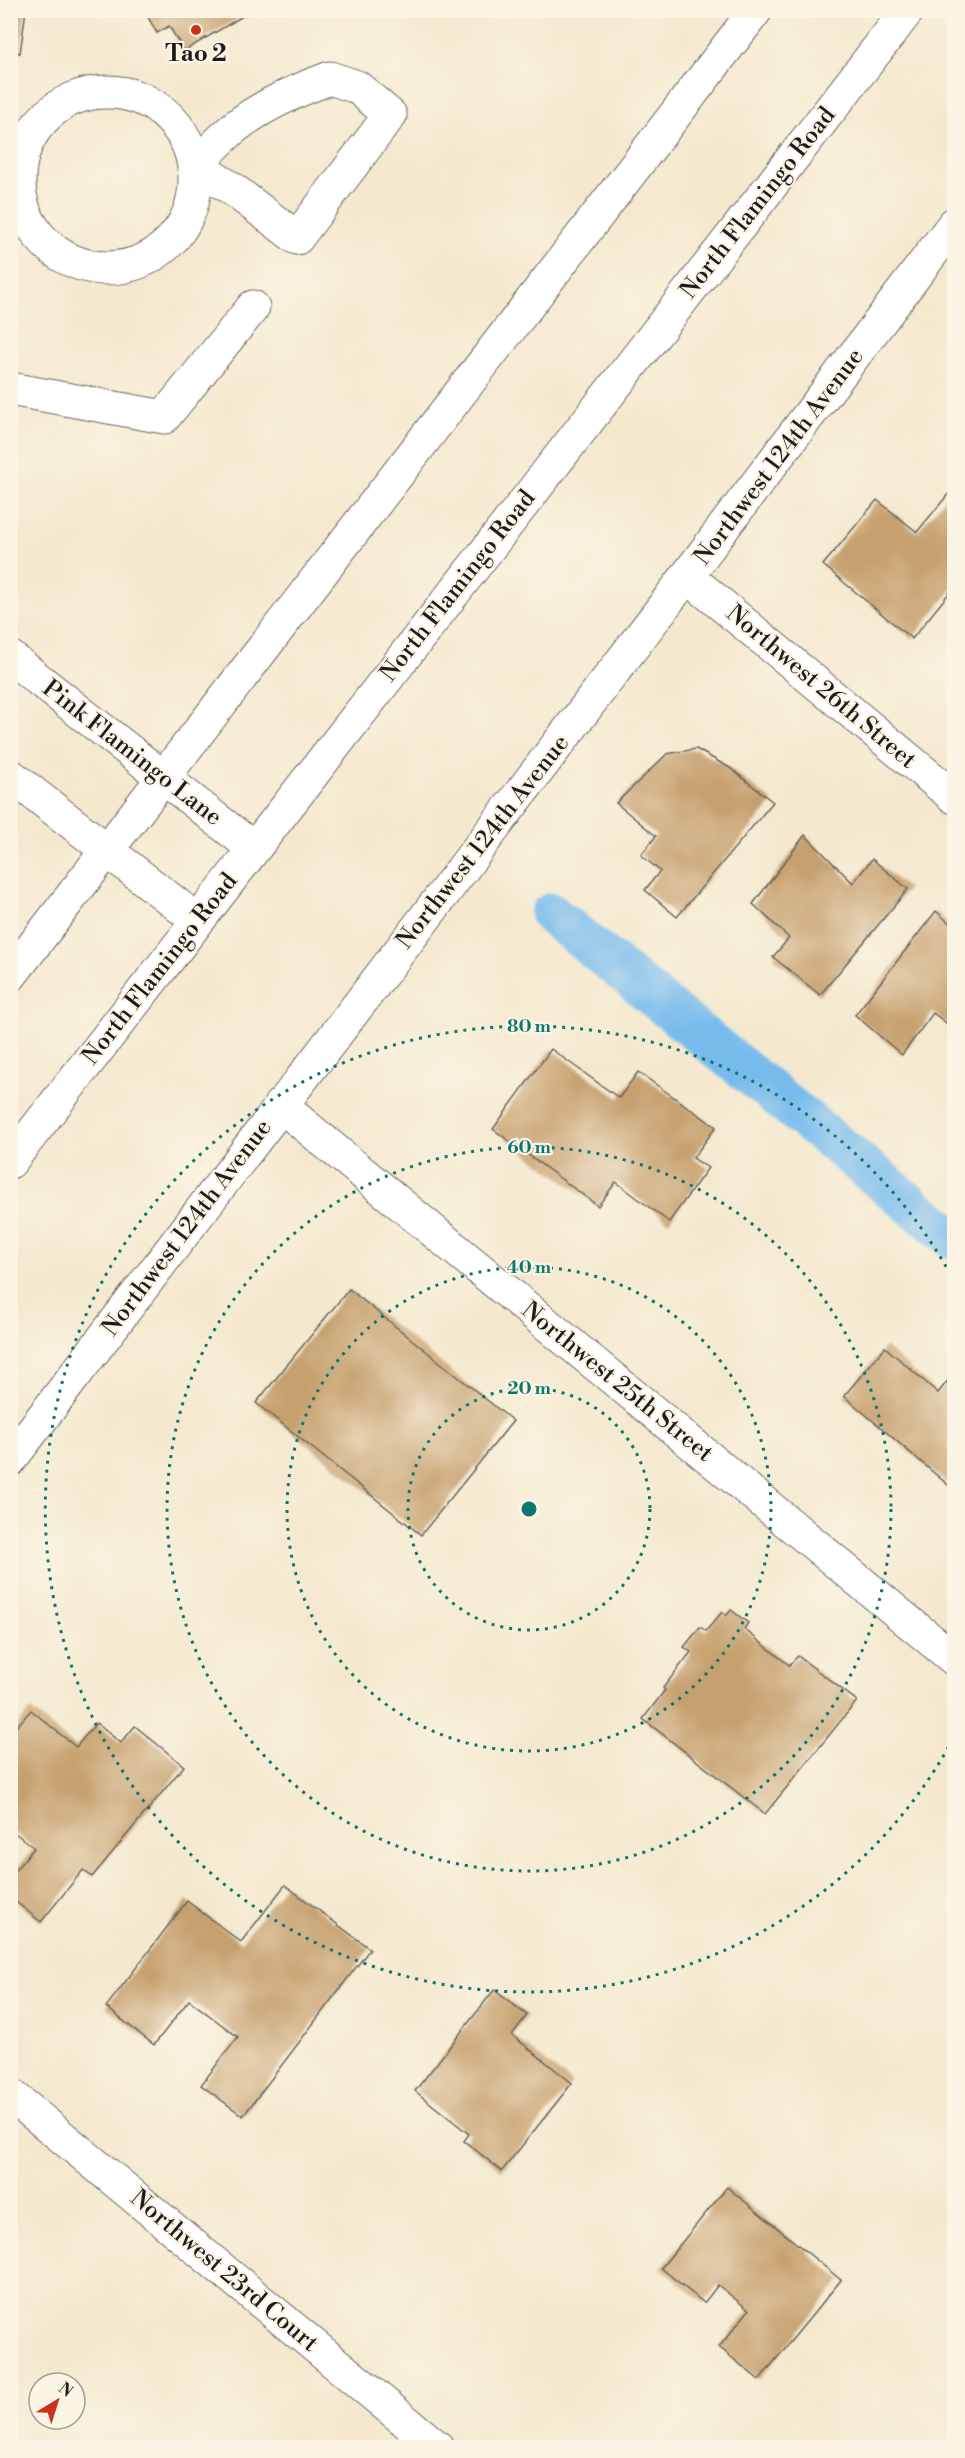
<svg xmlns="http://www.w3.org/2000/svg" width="965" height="2458" font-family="'Libre Bodoni',serif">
  <rect width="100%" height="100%" fill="#fcf5e5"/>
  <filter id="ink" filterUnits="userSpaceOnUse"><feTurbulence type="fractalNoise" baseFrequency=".0167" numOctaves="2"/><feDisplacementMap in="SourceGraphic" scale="12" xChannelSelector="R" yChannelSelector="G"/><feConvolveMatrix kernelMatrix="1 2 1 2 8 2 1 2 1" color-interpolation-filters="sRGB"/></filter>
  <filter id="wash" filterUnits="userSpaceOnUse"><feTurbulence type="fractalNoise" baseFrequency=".008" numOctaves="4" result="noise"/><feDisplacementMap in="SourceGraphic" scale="24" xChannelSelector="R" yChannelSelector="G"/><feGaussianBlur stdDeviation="1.35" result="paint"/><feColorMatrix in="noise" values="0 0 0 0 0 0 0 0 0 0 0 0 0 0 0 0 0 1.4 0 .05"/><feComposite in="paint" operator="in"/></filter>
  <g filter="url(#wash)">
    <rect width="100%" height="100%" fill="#f4e9cf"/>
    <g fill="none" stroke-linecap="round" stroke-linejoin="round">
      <!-- canal -->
      <polyline stroke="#77bbed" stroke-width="42" points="551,914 954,1239"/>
    </g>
    <g id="blocks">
      <!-- building -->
      <g fill="#c6a06e">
        <polygon points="10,10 26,10 20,53 10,51"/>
        <polygon points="144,10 253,10 184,51 169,26 157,33"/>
        <polygon points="950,492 954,495 954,587 912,639 823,565 877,500 917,532"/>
        <polygon points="696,749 730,768 773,802 677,917 645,890 660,871 641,855 656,836 616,803 667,754"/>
        <polygon points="805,835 853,883 872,859 908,889 820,995 773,957 789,938 753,904"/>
        <polygon points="936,911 954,927 954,1029 933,1013 902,1055 855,1015"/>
        <polygon points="551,1049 619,1098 638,1072 716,1127 693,1158 708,1168 669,1222 616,1182 598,1206 493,1129"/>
        <polygon points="349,1289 513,1421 421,1535 256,1403"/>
        <polygon points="885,1347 938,1393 954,1373 954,1490 844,1396"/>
        <polygon points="731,1610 748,1623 744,1629 789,1665 798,1656 857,1701 765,1814 643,1719 665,1690 663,1688 691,1652 684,1647 700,1627 706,1631 722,1612 726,1616"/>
        <polygon points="31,1710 76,1747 96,1723 121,1743 135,1726 184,1766 92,1877 83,1870 41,1922 10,1897 10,1876 34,1848 10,1829 10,1734"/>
        <polygon points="285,1885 370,1949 243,2116 201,2085 238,2037 189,2000 154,2045 106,2007 187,1901 241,1942"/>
        <polygon points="494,1990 527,2015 512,2035 572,2083 502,2171 464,2141 469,2134 415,2091"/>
        <polygon points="727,2187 841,2280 759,2380 719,2347 749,2310 718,2285 704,2303 661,2268"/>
      </g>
    </g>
  </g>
  <g filter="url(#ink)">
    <use href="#blocks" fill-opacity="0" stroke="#68645b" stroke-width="1.5"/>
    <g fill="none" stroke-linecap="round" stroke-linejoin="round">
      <!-- minor casing -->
      <g stroke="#68645b" stroke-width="35">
        <g id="minor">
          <path d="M 330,78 L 357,87 L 390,115 L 297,238 L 231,188 L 194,165 C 208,153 221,139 235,127 C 263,105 297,90 330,78 Z"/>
          <circle cx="107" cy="180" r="88"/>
          <polyline points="10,389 164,417 253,307"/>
          <polyline points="688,577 954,797"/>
          <polyline points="10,657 253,848"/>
          <polyline points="10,775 197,920"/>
          <polyline points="280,1105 954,1659"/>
          <path d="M 10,1460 C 324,1047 642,638 954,224"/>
          <polyline points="10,2094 438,2448"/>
        </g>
      </g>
      <!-- highway casing -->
      <g stroke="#68645b" stroke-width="35">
        <g id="highway">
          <polyline points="10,976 756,10"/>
          <polyline points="10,1162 908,10"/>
        </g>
      </g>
      <!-- minor -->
      <use href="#minor" stroke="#fff" stroke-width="33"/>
      <!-- highway -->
      <use href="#highway" stroke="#fff" stroke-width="33"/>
    </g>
  </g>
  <!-- distance rings -->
  <g fill="none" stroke="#0f766e" stroke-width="3" stroke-dasharray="3 6">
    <circle cx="529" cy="1509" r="121"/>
    <circle cx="529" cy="1509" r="242"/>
    <circle cx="529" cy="1509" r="362"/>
    <path d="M953 1739A483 483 0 1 1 953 1279"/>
  </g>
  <!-- markers -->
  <circle fill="#c8321e" stroke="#fcf5e5" stroke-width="2" cx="196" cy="30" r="6"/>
  <g text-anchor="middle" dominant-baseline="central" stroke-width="4.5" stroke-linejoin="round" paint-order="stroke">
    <!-- poi labels -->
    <g font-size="24" font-weight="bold" fill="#1c1c1c" stroke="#fcf5e5">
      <text x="196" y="54">Tao 2</text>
    </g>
    <!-- street labels -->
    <g font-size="24" fill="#1c1c1c" stroke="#fcf5e5">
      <text transform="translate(758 203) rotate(-52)">North Flamingo Road</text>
      <text transform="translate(779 457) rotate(-53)">Northwest 124th Avenue</text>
      <text transform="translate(458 586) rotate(-52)">North Flamingo Road</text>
      <text transform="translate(821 687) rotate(40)">Northwest 26th Street</text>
      <text transform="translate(132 753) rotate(38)">Pink Flamingo Lane</text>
      <text transform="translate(483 842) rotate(-52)">Northwest 124th Avenue</text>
      <text transform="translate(160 969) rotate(-52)">North Flamingo Road</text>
      <text transform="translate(187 1228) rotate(-53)">Northwest 124th Avenue</text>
      <text transform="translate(617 1382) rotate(39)">Northwest 25th Street</text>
      <text transform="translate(224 2271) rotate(40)">Northwest 23rd Court</text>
    </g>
  </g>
  <circle cx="529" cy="1509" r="9" fill="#0f766e" stroke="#fcf5e5" stroke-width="3"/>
  <g font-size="18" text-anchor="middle" font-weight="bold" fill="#0f766e" stroke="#fcf5e5" stroke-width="4.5" stroke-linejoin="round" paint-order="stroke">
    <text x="529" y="1032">80 m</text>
    <text x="529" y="1153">60 m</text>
    <text x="529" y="1273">40 m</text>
    <text x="529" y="1394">20 m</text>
  </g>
  <!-- margin -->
  <rect width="965" height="2458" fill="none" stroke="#fcf5e5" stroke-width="36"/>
  <!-- north arrow -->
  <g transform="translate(57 2401) rotate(38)"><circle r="28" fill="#fcf5e5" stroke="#a29e95" stroke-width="1.5"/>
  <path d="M0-4.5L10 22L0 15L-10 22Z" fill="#c8321e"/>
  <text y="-9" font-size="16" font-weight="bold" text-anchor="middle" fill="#1c1c1c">N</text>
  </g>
</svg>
